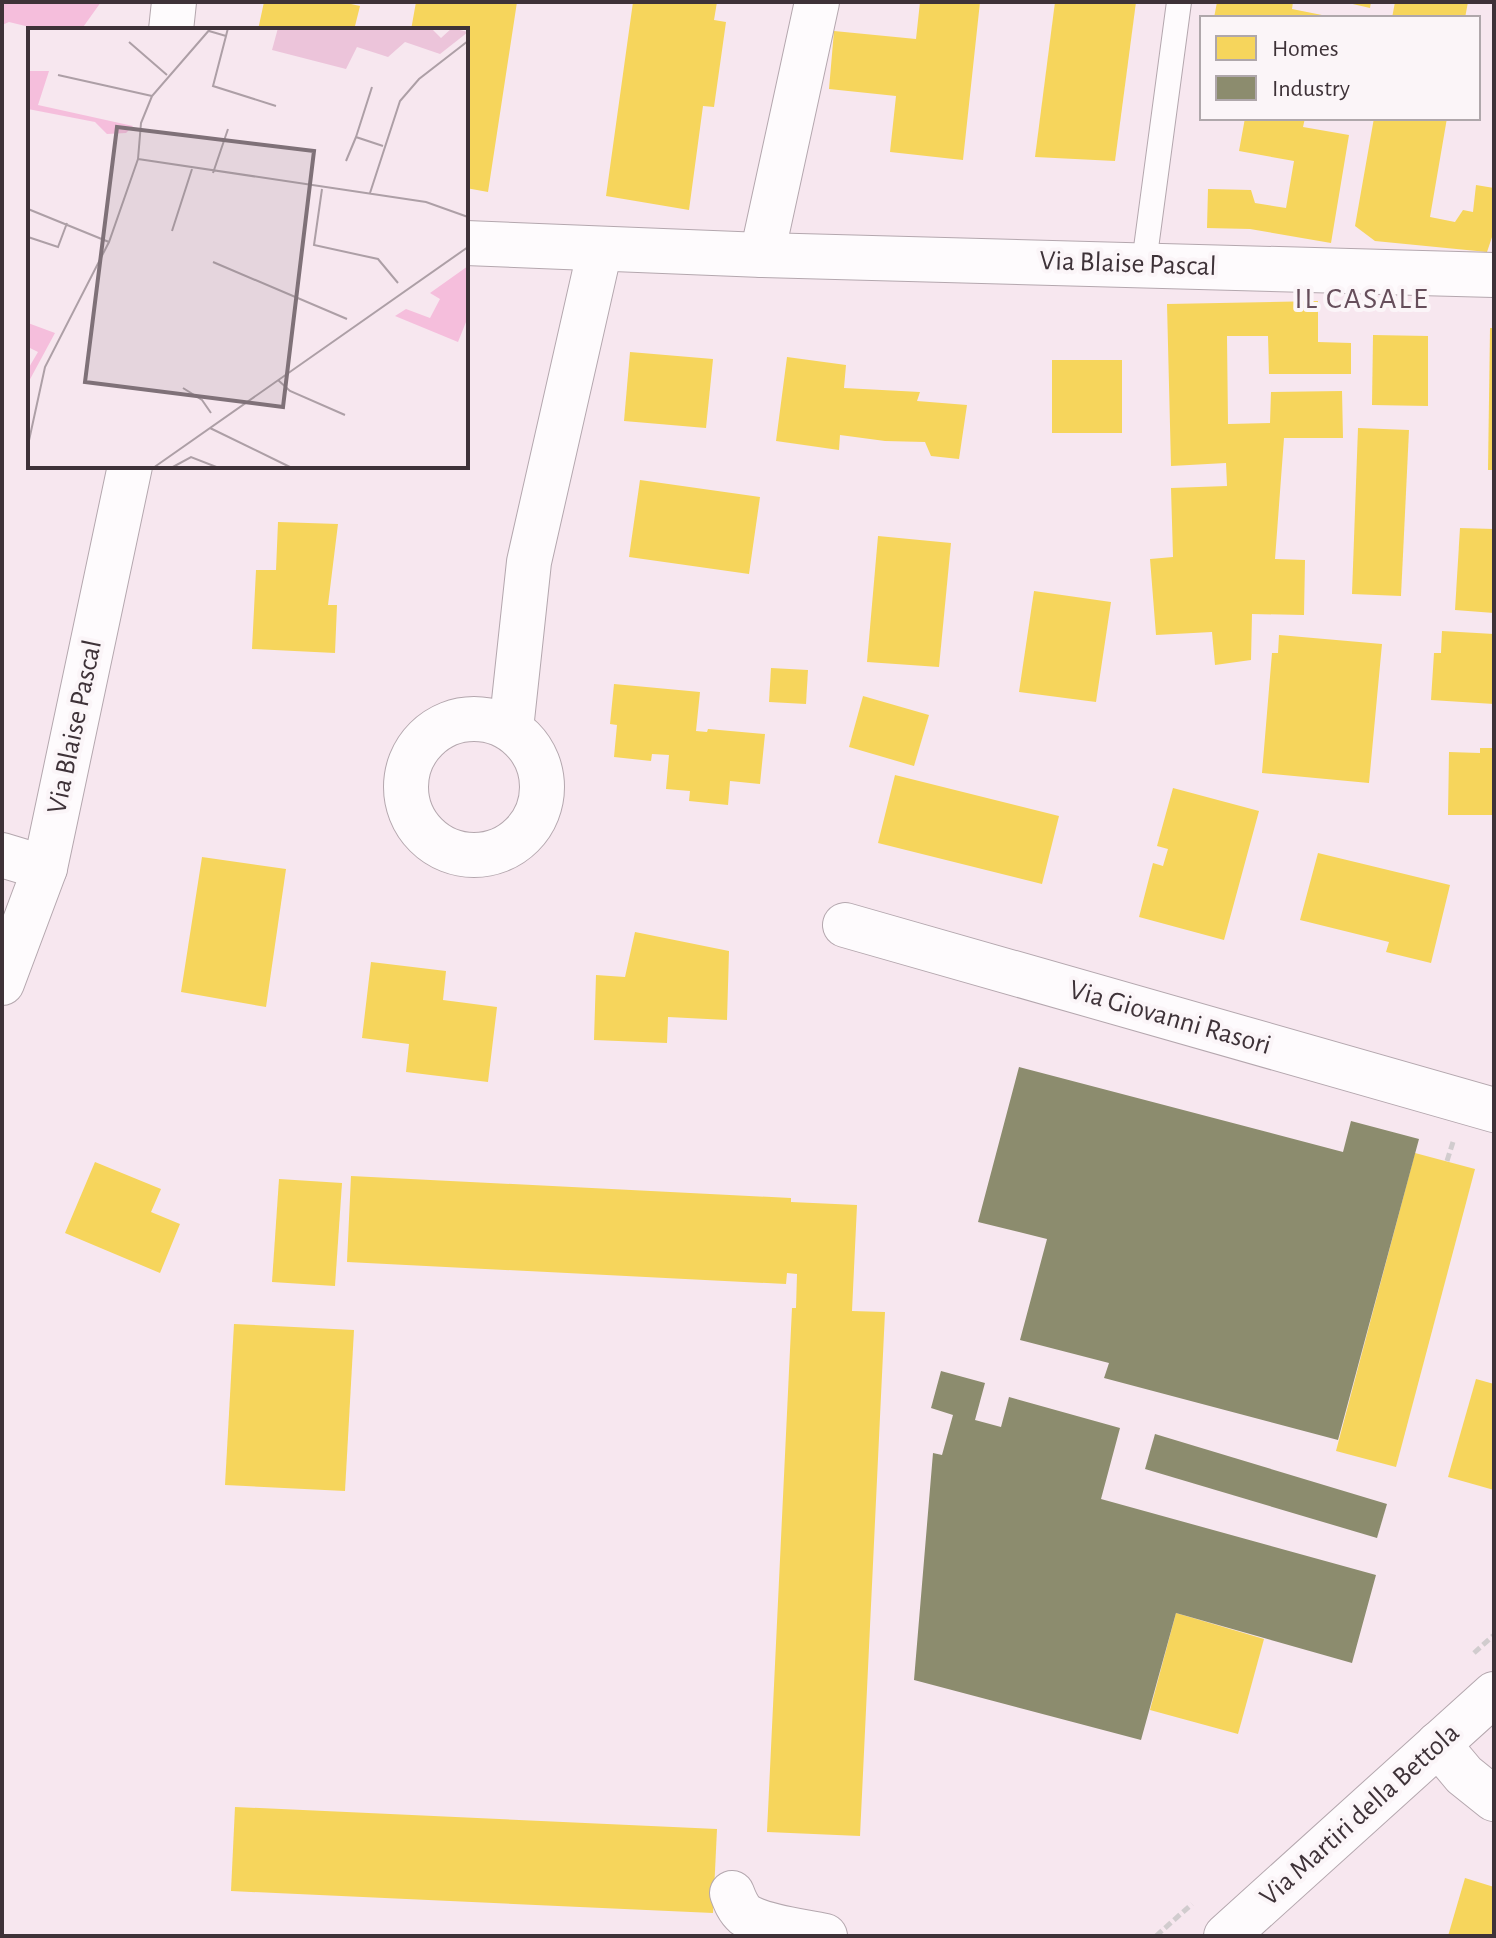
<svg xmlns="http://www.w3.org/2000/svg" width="1496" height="1938" font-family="'Alegreya Sans',sans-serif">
  <rect width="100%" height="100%" fill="#f7e7ef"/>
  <!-- forest -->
  <polygon fill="#f5bedc" points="2,2 101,2 81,30 42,30 9,22 2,25"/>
  <!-- homes -->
  <g fill="#f6d55c">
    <polygon points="264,2 342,2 360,6 354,30 258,30"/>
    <polygon points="416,2 517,2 488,192 466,188 466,30 411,30"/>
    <polygon points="633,2 717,2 714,20 726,22 714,107 703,106 689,210 606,196"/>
    <polygon points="920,2 980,2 963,160 890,152 896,96 829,89 834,31 916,39"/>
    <polygon points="1055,2 1136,2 1115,161 1035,157"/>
    <polygon points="1217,2 1293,2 1292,9 1337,18 1214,18"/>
    <polygon points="1344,2 1371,2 1370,8"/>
    <polygon points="1395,2 1468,2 1465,18 1392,18"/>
    <polygon points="1245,118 1305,118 1303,127 1349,135 1331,243 1250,229 1207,228 1208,189 1251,190 1255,203 1286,208 1294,161 1239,151"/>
    <polygon points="1374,118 1447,118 1430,217 1455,222 1463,210 1473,212 1476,185 1494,188 1494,231 1487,252 1375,241 1355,226"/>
    <polygon points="1318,301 1318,342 1351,343 1351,374 1269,374 1268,336 1227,336 1228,424 1270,423 1271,392 1342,391 1343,438 1284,438 1275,559 1305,560 1304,615 1252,614 1251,660 1215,665 1212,632 1156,635 1150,559 1173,557 1171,488 1227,486 1226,463 1171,466 1167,304"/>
    <polygon points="1490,328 1494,328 1494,470 1488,470"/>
    <polygon points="1373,335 1428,336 1428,406 1372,405"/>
    <polygon points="630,352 713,359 706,428 624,421"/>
    <polygon points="787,357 846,365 844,388 920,392 917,401 967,405 959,459 931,456 925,442 885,441 840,435 839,450 776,441"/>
    <rect x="1052" y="360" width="70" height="73"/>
    <polygon points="1358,428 1409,430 1401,596 1352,594"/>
    <polygon points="640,480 760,497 749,574 629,557"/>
    <polygon points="278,522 338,524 328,605 337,605 335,653 252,649 256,570 276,570"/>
    <polygon points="1460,528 1494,529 1494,613 1455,610"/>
    <polygon points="878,536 951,543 939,667 867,662"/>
    <polygon points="1034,591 1111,602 1096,702 1019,692"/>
    <polygon points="1442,631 1494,634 1494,704 1431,700 1434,653 1441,653"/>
    <polygon points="1279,635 1382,644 1369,783 1262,773 1272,653 1278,653"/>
    <polygon points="771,668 808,670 806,704 769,702"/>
    <polygon points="614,684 700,692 696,731 707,732 708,729 765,734 760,784 730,781 728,805 689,801 690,791 666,789 669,755 652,754 651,761 614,757 617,725 610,724"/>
    <polygon points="863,696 929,715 914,766 849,747"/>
    <polygon points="1480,748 1494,748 1494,815 1448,815 1449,752 1480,753"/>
    <polygon points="895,775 1059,816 1042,884 878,843"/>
    <polygon points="1173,788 1259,811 1224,940 1139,917 1153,863 1163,866 1168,849 1157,846"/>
    <polygon points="1318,853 1450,885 1431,963 1386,952 1389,942 1300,920"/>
    <polygon points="202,857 286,869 266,1007 181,992"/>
    <polygon points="635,932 729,951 727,1020 668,1017 667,1043 594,1040 596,975 625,977"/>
    <polygon points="371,962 446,971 443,1000 497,1007 488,1082 406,1072 409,1044 362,1038"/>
    <polygon points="1415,1153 1475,1169 1396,1467 1336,1451"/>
    <polygon points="95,1162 161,1189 151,1212 180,1224 160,1273 65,1233"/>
    <polygon points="351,1176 791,1198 791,1202 857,1205 852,1311 885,1312 860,1836 767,1832 792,1308 796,1308 797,1274 787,1273 786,1284 347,1262"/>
    <polygon points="279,1179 342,1183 335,1286 272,1282"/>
    <polygon points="234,1324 354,1330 345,1491 225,1485"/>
    <polygon points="1476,1379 1494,1384 1494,1490 1448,1477"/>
    <polygon points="1176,1613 1264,1639 1238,1734 1150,1710"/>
    <polygon points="235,1807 717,1829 713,1913 231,1891"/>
    <polygon points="1465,1878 1494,1887 1494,1936 1448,1936"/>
  </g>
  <!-- industry -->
  <g fill="#8c8c6e">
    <polygon points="1019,1067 1343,1152 1351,1121 1419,1139 1338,1440 1104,1378 1109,1363 1020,1340 1047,1239 978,1222"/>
    <polygon points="941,1371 985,1383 975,1420 1001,1427 1009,1397 1120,1428 1101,1499 1376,1575 1352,1663 1176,1613 1141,1740 914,1680 933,1453 942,1455 953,1415 931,1408"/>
    <polygon points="1155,1434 1387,1504 1377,1538 1145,1469"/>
  </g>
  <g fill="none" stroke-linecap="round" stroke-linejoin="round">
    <!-- service casing -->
    <g stroke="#b4a7ae" stroke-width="26">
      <polyline id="service" points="1144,263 1179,2"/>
    </g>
    <!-- minor casing -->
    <g stroke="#b4a7ae" stroke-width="46">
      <g id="minor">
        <polyline points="171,30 174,2"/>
        <polyline points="466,243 762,255 1494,275"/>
        <polyline points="762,255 817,2"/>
        <circle cx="474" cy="787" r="68"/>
        <polyline points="511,729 529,562 600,249"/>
        <polyline points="2,855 45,868"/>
        <polyline points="845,925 1494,1110"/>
        <polyline points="2,983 45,868 130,466"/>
        <polyline points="1438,1744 1464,1775 1494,1799"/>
        <path d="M 732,1893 C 735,1901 738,1909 745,1915 C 763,1927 803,1931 825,1936"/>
      </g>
    </g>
    <!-- primary casing -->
    <g stroke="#b4a7ae" stroke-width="46">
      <polyline id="primary" points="1226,1936 1494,1694"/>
    </g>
    <!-- path -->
    <g stroke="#d1ccce" stroke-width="5" stroke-dasharray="8 4" stroke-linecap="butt">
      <polyline points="1447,1161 1453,1142"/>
      <polyline points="1474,1653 1494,1635"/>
      <polyline points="1156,1936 1192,1904"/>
    </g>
    <!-- service -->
    <use href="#service" stroke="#fefbfd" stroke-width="24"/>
    <!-- minor -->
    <use href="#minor" stroke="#fefbfd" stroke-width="44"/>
    <!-- primary -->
    <use href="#primary" stroke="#fefbfd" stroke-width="44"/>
  </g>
  <g text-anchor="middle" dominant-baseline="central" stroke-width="8" stroke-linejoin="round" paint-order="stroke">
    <!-- street labels -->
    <g font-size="28" fill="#3e3238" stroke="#fbf5f8">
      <text transform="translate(1128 264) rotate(2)">Via Blaise Pascal</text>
      <text transform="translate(75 727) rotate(-78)">Via Blaise Pascal</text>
      <text transform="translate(1170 1018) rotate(16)">Via Giovanni Rasori</text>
      <text transform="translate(1360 1815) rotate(-42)">Via Martiri della Bettola</text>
    </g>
    <!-- neighbourhood labels -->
    <g font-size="30" letter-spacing="2" fill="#664e5b" stroke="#fbf5f8">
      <text x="1362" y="299">IL CASALE</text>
    </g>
  </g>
  <!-- overview -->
  <g transform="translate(28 28)">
    <rect width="440" height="440" fill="#f7e7ef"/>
    <path d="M 250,0 L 403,0 L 413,10 L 424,0 L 440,4 L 412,26 L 377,14 L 360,29 L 329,19 L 318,41 L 244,22 Z" fill="#ecc4da"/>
    <path d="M 0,43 L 21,43 L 10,77 L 105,98 L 98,105 L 79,106 L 67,94 L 0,81 ZM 440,238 L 440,289 L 430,314 L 367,288 L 378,281 L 402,290 L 412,271 L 402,265 ZM 0,295 L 27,305 L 0,355 L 0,341 L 10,324 L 0,319 Z" fill="#f5bedc"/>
    <path fill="none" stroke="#ad9fa6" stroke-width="2" d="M 181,3 L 198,8 L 200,0M 198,8 L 185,58 L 248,78M 101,14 L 139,47M 30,47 L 124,68M 344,59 L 328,109 L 355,118M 110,131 L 398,174 L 440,189M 110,131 L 113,95 L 124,68 L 183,0M 318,133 L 328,109M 185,145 L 200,101M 294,161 L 286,217 L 350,231 L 370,255M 342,165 L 372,73 L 391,51 L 440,13M 0,181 L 81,214M 144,203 L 164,141M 0,209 L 30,219 L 39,195M 185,234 L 319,291M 250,352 L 262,363 L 317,387M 155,360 L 174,372 L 183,385M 182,400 L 264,440M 0,417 L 17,339 L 81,214 L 110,131M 125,440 L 440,219M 143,440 L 163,429 L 191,440"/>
    <path fill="#7f7178" fill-opacity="0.15" stroke="#7f7178" stroke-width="4" d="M 89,99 L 286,123 L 255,379 L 57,354 Z"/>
    <rect width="440" height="440" fill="none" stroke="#3e3238" stroke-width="4"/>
  </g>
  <!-- border -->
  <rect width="1496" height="1938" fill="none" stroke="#3e3238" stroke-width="8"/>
  <!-- legend -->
  <rect x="1200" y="16" width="280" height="104" fill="#fbf5f8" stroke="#afa7ab" stroke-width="2"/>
  <rect x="1216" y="36" width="40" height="24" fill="#f6d55c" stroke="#afa7ab" stroke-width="2"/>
  <text x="1272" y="56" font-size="24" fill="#3e3238">Homes</text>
  <rect x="1216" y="76" width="40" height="24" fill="#8c8c6e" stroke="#afa7ab" stroke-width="2"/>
  <text x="1272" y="96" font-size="24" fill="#3e3238">Industry</text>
</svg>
